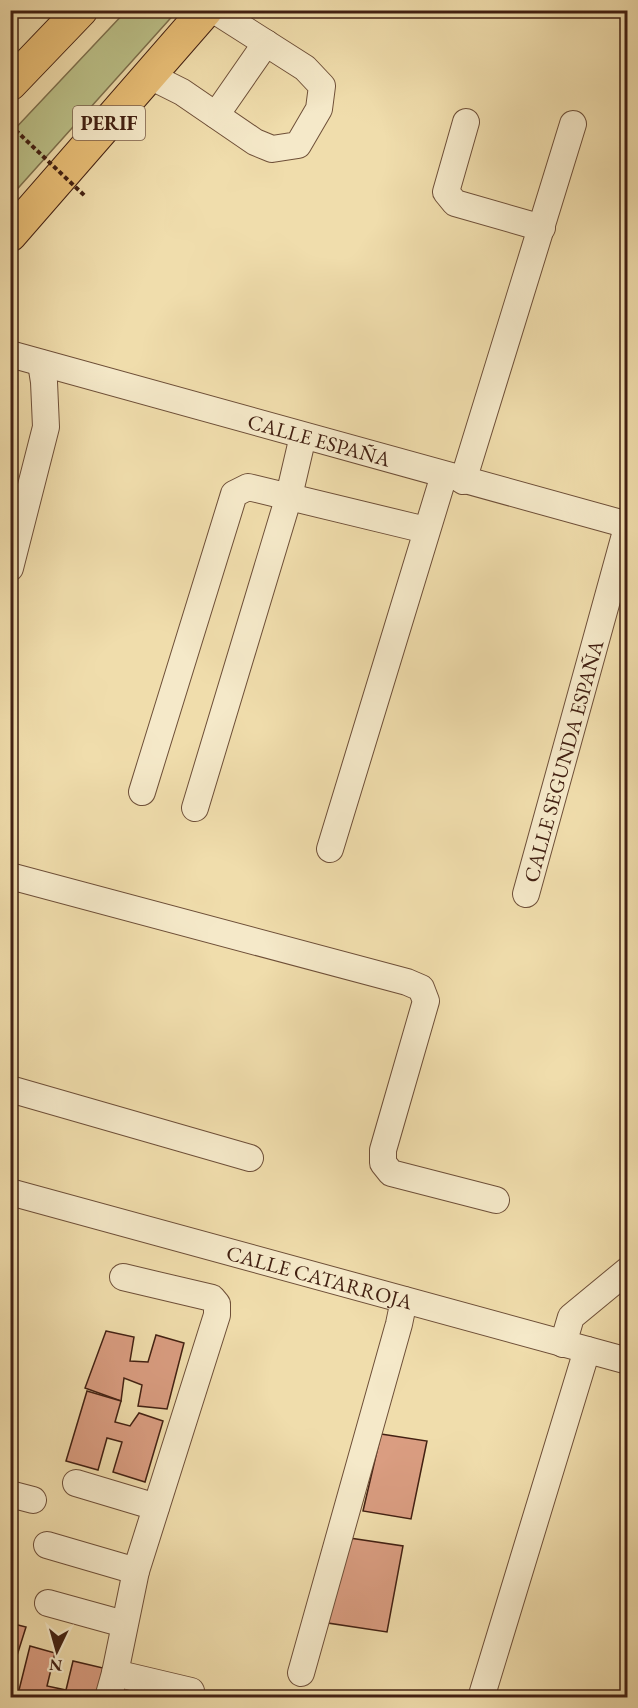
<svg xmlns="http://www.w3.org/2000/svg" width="638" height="1708" font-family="'EB Garamond',serif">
  <rect width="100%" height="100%" fill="#f0ddac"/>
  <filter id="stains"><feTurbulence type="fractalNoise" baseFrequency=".00333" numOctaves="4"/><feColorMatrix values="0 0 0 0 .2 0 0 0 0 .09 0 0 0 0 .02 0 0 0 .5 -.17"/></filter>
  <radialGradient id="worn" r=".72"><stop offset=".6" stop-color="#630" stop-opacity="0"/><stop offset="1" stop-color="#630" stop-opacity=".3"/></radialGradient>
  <!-- green -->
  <polygon fill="#bbc088" stroke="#7e704d" stroke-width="1.5" points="126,11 177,11 11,196 11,133"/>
  <!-- building -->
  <g fill="#da9d81" stroke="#422012" stroke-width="1.5">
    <polygon points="106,1331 134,1337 130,1361 148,1362 156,1335 184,1343 167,1409 138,1406 142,1385 124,1378 121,1401 85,1388"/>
    <polygon points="87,1391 121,1401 115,1422 130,1426 139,1413 163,1421 145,1482 113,1472 122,1442 107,1438 98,1470 66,1461"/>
    <polygon points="381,1434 427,1441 411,1519 363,1511"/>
    <polygon points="343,1537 403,1546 387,1632 328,1623"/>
    <polygon points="10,1623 26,1627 15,1662 10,1661"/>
    <polygon points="30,1646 55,1653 47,1686 66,1690 73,1661 103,1668 96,1698 17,1698"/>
    <polygon points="221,1692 273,1698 220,1698"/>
  </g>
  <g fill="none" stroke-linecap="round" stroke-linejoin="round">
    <!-- minor casing -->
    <g stroke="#6e4f38" stroke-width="28">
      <g id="minor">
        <polyline points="150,76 182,92 255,142 272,149 298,145 319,109 322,86 305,68 214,10"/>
        <polyline points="216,115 266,43"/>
        <polyline points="466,122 446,192 455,203 542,228"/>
        <path id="s1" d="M 10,354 L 628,525"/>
        <polyline points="463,481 573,124"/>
        <polyline points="10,568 46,427 44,382 41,363"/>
        <polyline points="142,792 234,494 248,487 426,530"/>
        <polyline points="195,808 289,496 303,436"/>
        <polyline points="330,849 444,475"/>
        <polyline points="10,876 407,982 421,988 426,1001 383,1150 383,1163 391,1173 496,1200"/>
        <path id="s2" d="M 526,894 L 628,524"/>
        <polyline points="10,1089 250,1158"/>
        <path id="s3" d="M 10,1192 L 628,1361"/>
        <polyline points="563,1344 571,1317 628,1270"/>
        <polyline points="76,1483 156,1507"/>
        <polyline points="10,1494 33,1500"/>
        <polyline points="47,1545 136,1571"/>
        <polyline points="48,1603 124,1624"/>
        <polyline points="115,1673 191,1691"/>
        <polyline points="301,1673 399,1324 404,1300"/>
        <polyline points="108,1698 115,1673 136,1571 217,1315 217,1304 212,1298 123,1277"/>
        <polyline points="481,1698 587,1350"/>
      </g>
    </g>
    <!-- highway casing -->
    <g stroke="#422012" stroke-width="35">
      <g id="highway">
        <polyline points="10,84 81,10"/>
        <polyline points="10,235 206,10"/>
      </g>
    </g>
    <!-- minor -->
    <use href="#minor" stroke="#f5e9c9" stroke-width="26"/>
    <!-- highway -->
    <use href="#highway" stroke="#e8be76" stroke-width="33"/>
    <!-- path-bridge -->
    <polyline stroke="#422012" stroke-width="4" stroke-dasharray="4.5 3" stroke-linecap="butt" points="10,125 86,197"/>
  </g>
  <g text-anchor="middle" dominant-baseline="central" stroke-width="5" stroke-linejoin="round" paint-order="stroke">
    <!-- shield labels -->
    <rect fill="#f5e9c9" stroke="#785c49" stroke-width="1.5" x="73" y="106" width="72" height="34" rx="4.5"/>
    <g font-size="20" font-weight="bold" fill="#422012">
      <text x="109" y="123">PERIF</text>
    </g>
    <!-- street labels -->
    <g font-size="21" fill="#422012" stroke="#f5e9c9">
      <text stroke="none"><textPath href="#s1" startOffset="321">CALLE ESPAÑA</textPath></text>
      <text stroke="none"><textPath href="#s2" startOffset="138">CALLE SEGUNDA ESPAÑA</textPath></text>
      <text stroke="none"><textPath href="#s3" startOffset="321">CALLE CATARROJA</textPath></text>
    </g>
  </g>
  <!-- margin -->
  <rect width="638" height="1708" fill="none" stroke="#f0ddac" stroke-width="36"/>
  <rect x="12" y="12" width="614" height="1684" fill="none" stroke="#422012" stroke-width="3"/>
  <rect x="18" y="18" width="602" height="1672" fill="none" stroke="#422012" stroke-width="1.5"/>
  <!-- north arrow -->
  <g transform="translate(57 1651) rotate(185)" stroke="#f5e9c9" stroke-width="4.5" paint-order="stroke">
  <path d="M0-4.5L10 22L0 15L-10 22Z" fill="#422012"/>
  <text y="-9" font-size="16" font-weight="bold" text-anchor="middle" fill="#422012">N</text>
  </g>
  <rect width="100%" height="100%" filter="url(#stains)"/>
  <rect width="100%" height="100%" fill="url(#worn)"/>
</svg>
